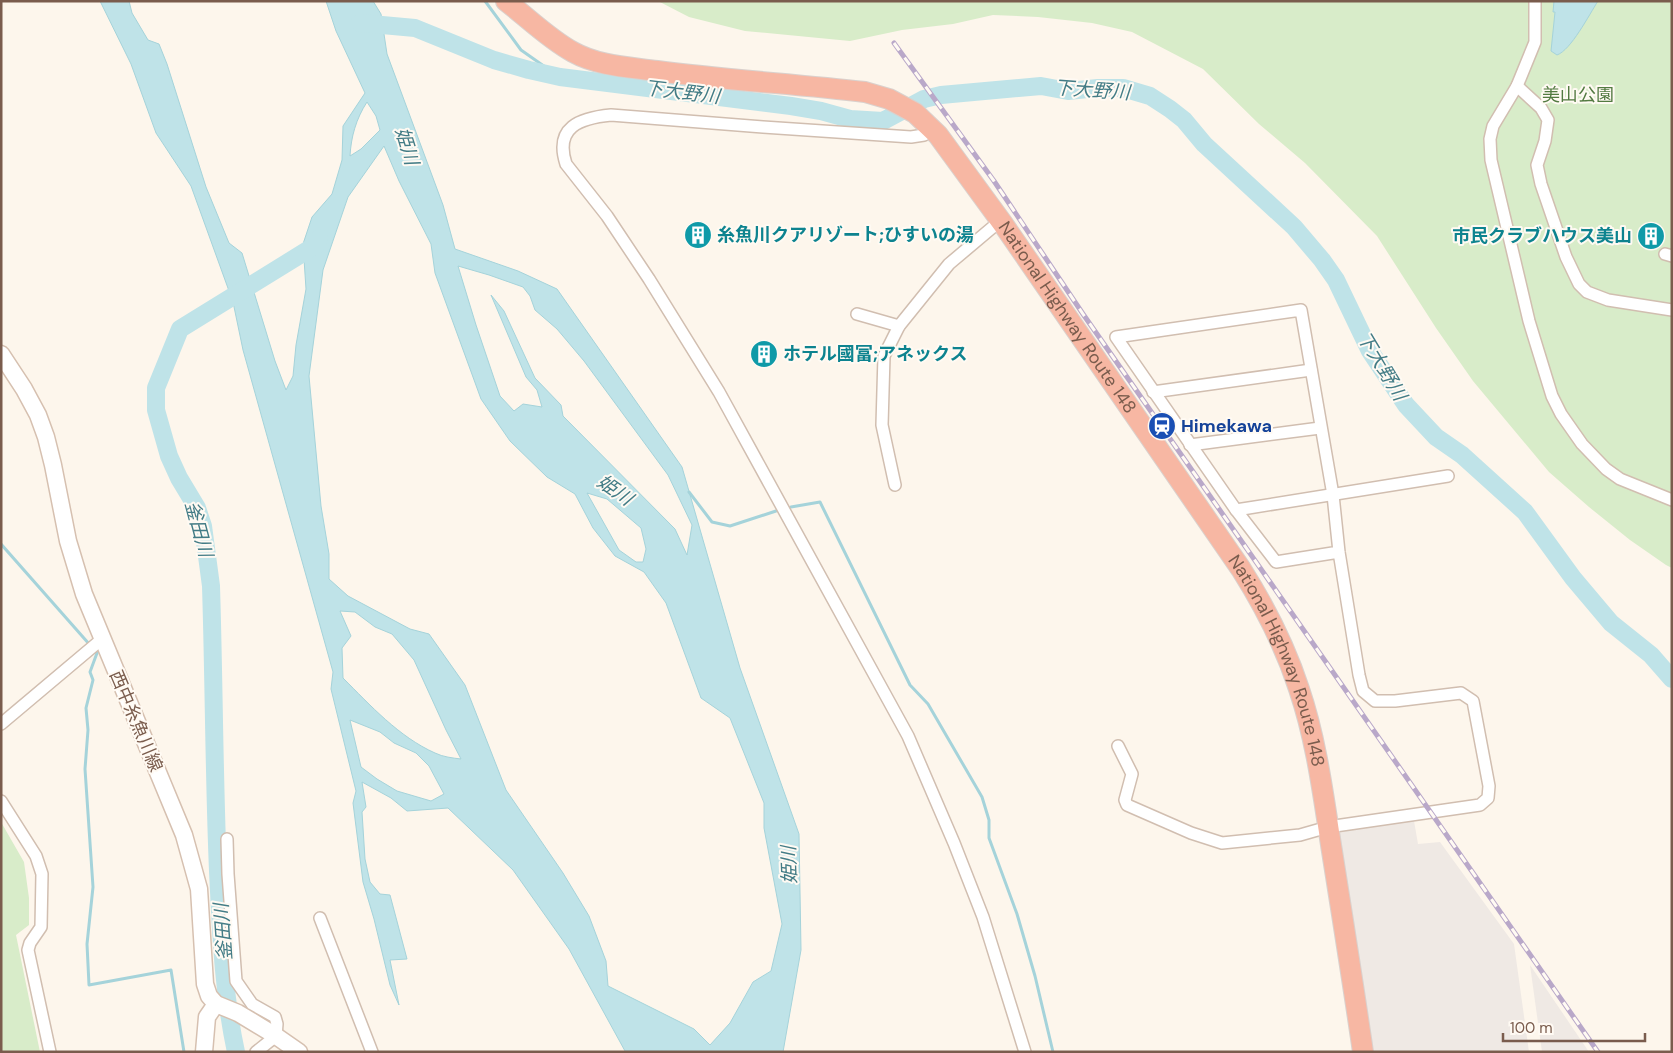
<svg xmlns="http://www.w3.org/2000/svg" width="1673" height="1053" font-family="'DM Sans','Noto Sans JP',sans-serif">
  <rect width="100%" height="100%" fill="#fdf6ec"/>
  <!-- industrial -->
  <g fill="#efe9e4">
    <polygon points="1414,821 1418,844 1440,842 1514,944 1529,1052 1370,1052 1336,830"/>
    <polygon points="1530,965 1589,1052 1542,1052"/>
  </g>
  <!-- green -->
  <g fill="#d8ecc9">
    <polygon points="658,1 1672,1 1672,568 1666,565 1630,540 1589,507 1549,472 1473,381 1436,328 1377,236 1305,163 1259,124 1203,69 1132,32 1092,23 1038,17 993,15 953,24 902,30 850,41 745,31 689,17"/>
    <polygon points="1,822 24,862 29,898 29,925 16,935 40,1052 1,1052"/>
  </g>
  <!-- water -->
  <g fill="#bfe3e8" stroke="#a5d3da" fill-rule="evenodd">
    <path d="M 100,1 L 129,1 L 132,13 L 148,40 L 159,44 L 167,64 L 206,187 L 229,243 L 242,253 L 275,361 L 286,390 L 293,376 L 296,345 L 306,289 L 303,244 L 312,217 L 332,194 L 342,160 L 343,126 L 365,93 L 336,31 L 326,1 L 373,1 L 381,14 L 387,54 L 443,205 L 455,249 L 518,271 L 557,289 L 682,467 L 740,668 L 799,834 L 801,950 L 783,1052 L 625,1051 L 569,949 L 513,870 L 448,808 L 407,811 L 391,798 L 362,782 L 366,807 L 362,812 L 365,859 L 370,882 L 380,894 L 390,895 L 407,959 L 390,960 L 399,1005 L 390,985 L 374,919 L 363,882 L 353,803 L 356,791 L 331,689 L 333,672 L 243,350 L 233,302 L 191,186 L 156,133 L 131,64 ZM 367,102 L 376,116 L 380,130 L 361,149 L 350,156 C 351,137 356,119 367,102 ZM 384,146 L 399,181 L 431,244 L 435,273 L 481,399 L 510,441 L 547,477 L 575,494 L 593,528 L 615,556 L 644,572 L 666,603 L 701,698 L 730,718 L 764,803 L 764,828 L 782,924 L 771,971 L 753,982 L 730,1023 L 710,1045 L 694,1029 L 608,986 L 606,961 L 589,916 L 563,873 L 506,790 L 465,685 L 429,634 L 410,629 L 348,596 L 329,579 L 329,554 L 321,506 L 309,376 L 323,270 L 348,197 ZM 458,266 L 489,275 L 523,287 L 530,296 L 535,310 L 557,329 L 584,361 L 668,475 L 692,525 L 687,555 L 675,529 L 563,416 L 561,405 L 535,378 L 504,311 L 491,295 L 526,377 L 537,390 L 542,407 L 523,404 L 514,411 L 500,396 L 476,325 ZM 587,493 L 607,499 L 641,528 L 646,549 L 643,562 L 636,562 L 619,550 ZM 340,611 L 355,612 L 375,627 L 392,634 L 414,660 L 446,730 L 461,759 C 453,758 443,757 435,753 C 399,737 370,705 343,678 L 342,648 L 351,636 ZM 350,720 L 380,732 L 394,743 L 416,753 L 429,766 L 444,794 L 431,801 L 397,791 L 377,779 L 361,767 Z"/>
    <path d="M 1554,1 L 1598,1 C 1589,15 1571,50 1557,55 L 1551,51 L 1555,12 L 1553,12 Z"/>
  </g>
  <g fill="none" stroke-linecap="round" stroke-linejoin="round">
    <!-- stream -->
    <g stroke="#a5d3da" stroke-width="3">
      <polyline points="485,1 521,50 558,76"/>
      <polyline points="689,492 712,522 730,526 776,511"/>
      <polyline points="791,507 820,502 910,685 928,704 982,797 989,820 989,838 1017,914 1035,976 1053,1052"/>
      <polyline points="1,544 90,645"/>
      <polyline points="94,650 97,653 90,672 93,680 86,708 88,730 85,769 93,887 87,944 89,985 171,970 184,1052"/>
    </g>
    <!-- river -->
    <g stroke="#bfe3e8" stroke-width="18">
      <polyline points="360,23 415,28 494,60 529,70 560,77 791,106 821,111 850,119 883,121 924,99 941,95 1041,86 1068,91 1098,88 1123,88 1150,96 1170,109 1184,120 1204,144 1294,227 1322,260 1336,280 1370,351 1406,405 1436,437 1462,455 1525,512 1573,578 1611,623 1651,655 1672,679"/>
      <path d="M 236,1052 C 223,992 221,931 218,871 C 214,776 214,681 211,586 L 203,526 L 197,508 L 179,478 L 169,456 L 156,410 L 156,388 L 180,329 L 316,245 L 319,238"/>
    </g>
    <!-- street casing -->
    <g stroke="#d1beb0" stroke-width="14">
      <g id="street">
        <polyline points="1535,1 1535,42 1517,86 1493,126 1490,139 1491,160 1529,321 1552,396 1561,414 1582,444 1606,469 1620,479 1672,500"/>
        <polyline points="1517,86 1541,108 1548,120 1545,141 1537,165 1541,184 1566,257 1579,284 1587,292 1608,300 1672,310"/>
        <path d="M 931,128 L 924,135 L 911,137 L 763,127 L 611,115 C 580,118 554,127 566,164 L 607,216 L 649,279 L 719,392 L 908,736 L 954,843 L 983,917 L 1025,1052"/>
        <polyline points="1665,254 1672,256"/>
        <polyline points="857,314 899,326"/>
        <polyline points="1153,392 1311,370"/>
        <polyline points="1190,445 1320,428"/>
        <polyline points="895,485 882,425 884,356 899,326 949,264 1000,221"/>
        <polyline points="1236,510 1448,476"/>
        <polyline points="1,724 102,639"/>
        <polyline points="1118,746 1132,774 1125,800 1127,805 1191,833 1222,843 1300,835 1328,827 1480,805 1488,798 1489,786 1473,701 1461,693 1395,701 1375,701 1363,691 1359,675 1339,552 1333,495 1301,310 1116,337 1236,510 1276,562 1339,552"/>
        <polyline points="1,801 36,856 42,874 41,927 30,943 28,950 50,1052"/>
        <polyline points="227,839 228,874 236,981 252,1004 275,1017 277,1024 276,1036 256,1052"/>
        <polyline points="320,918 372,1052"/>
      </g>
    </g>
    <!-- secondary casing -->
    <g stroke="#d6c0b0" stroke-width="19">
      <g id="secondary">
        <polyline points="1,354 24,389 38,415 46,437 53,465 68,541 84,594 184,835 199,889 205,984 209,996 216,1004 238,1013 276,1036 299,1052"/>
        <polyline points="204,1052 207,1017 216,1004"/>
      </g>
    </g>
    <!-- highway casing -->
    <g stroke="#dad1cd" stroke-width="22">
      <g id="highway">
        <path id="s1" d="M 506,1 C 528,18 549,39 573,52 C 598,66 629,67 657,71 C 726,80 796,84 865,92 L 889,99 L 904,107 L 915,113 L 938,135 L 1003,224 L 1241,569 C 1265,607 1285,646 1299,689 C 1316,739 1323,793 1331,845 C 1342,914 1353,983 1363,1052"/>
      </g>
    </g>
    <!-- street -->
    <use href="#street" stroke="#fff" stroke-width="11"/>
    <!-- secondary -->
    <use href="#secondary" stroke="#fff" stroke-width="16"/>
    <!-- highway -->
    <use href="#highway" stroke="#f7b7a3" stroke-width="20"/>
    <!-- rail casing -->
    <g stroke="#b9a8c9" stroke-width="5">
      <polyline id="rail" points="894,43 994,181 1083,314 1598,1052"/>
    </g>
    <!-- rail -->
    <use href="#rail" stroke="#fffaf3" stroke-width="3" stroke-dasharray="9" stroke-linecap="butt"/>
  </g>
  <!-- icons -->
  <defs>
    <g id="building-disc" transform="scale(1.4375)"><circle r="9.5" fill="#0f9aa8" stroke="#fffaf3"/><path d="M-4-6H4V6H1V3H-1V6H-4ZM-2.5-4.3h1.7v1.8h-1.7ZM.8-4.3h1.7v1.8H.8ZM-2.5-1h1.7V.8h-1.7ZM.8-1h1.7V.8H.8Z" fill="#fff"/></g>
    <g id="station-disc" transform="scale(1.4375)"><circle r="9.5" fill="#1a4fb4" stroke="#fffaf3"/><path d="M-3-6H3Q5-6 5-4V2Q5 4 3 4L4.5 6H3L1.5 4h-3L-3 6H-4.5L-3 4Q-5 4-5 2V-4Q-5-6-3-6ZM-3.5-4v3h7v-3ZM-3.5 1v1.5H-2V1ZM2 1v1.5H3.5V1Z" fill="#fff"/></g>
  </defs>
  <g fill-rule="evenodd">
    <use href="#building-disc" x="698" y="235"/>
    <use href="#building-disc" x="1651" y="236"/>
    <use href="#building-disc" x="764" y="354"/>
    <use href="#station-disc" x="1162" y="426"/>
  </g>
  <g text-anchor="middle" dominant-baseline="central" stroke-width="4" stroke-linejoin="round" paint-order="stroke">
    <!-- park labels -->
    <g font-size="18" fill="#537a41" stroke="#fffaf3">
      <text x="1578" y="95">美山公園</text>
    </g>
    <!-- culture labels -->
    <g font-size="18" font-weight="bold" fill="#0d838f" stroke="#fffaf3" text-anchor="start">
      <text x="717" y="235">糸魚川クアリゾート;ひすいの湯</text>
      <text x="1632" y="236" text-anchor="end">市民クラブハウス美山</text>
      <text x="783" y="354">ホテル國富;アネックス</text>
    </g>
    <!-- street labels -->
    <g font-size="18" fill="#7a5c4d" stroke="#fffaf3">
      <text stroke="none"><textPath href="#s1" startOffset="690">National Highway Route 148</textPath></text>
      <text stroke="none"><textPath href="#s1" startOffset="1095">National Highway Route 148</textPath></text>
      <text transform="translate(136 721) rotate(67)">西中糸魚川線</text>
    </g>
    <!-- transit labels -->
    <g font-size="18" font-weight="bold" fill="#164399" stroke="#fffaf3" text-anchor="start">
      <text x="1181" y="426">Himekawa</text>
    </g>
    <!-- water labels -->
    <g font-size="19" font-style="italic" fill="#437c86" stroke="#fffaf3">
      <text transform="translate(1092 90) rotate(4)">下大野川</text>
      <text transform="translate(682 92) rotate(7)">下大野川</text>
      <text transform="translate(407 146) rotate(73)">姫川</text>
      <text transform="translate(1382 366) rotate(59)">下大野川</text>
      <text transform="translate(615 490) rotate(35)">姫川</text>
      <text transform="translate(199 529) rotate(75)">釜田川</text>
      <text transform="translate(789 865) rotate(-92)">姫川</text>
      <text transform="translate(223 932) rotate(-94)">釜田川</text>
    </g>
  </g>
  <!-- border -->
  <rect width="1673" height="1053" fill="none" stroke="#7a5c4d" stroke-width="5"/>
  <!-- scale -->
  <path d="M1503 1033v8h142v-8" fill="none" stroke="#7a5c4d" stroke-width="2.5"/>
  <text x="1510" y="1033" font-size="15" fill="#7a5c4d" stroke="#fffaf3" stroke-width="4" paint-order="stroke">100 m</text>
</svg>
